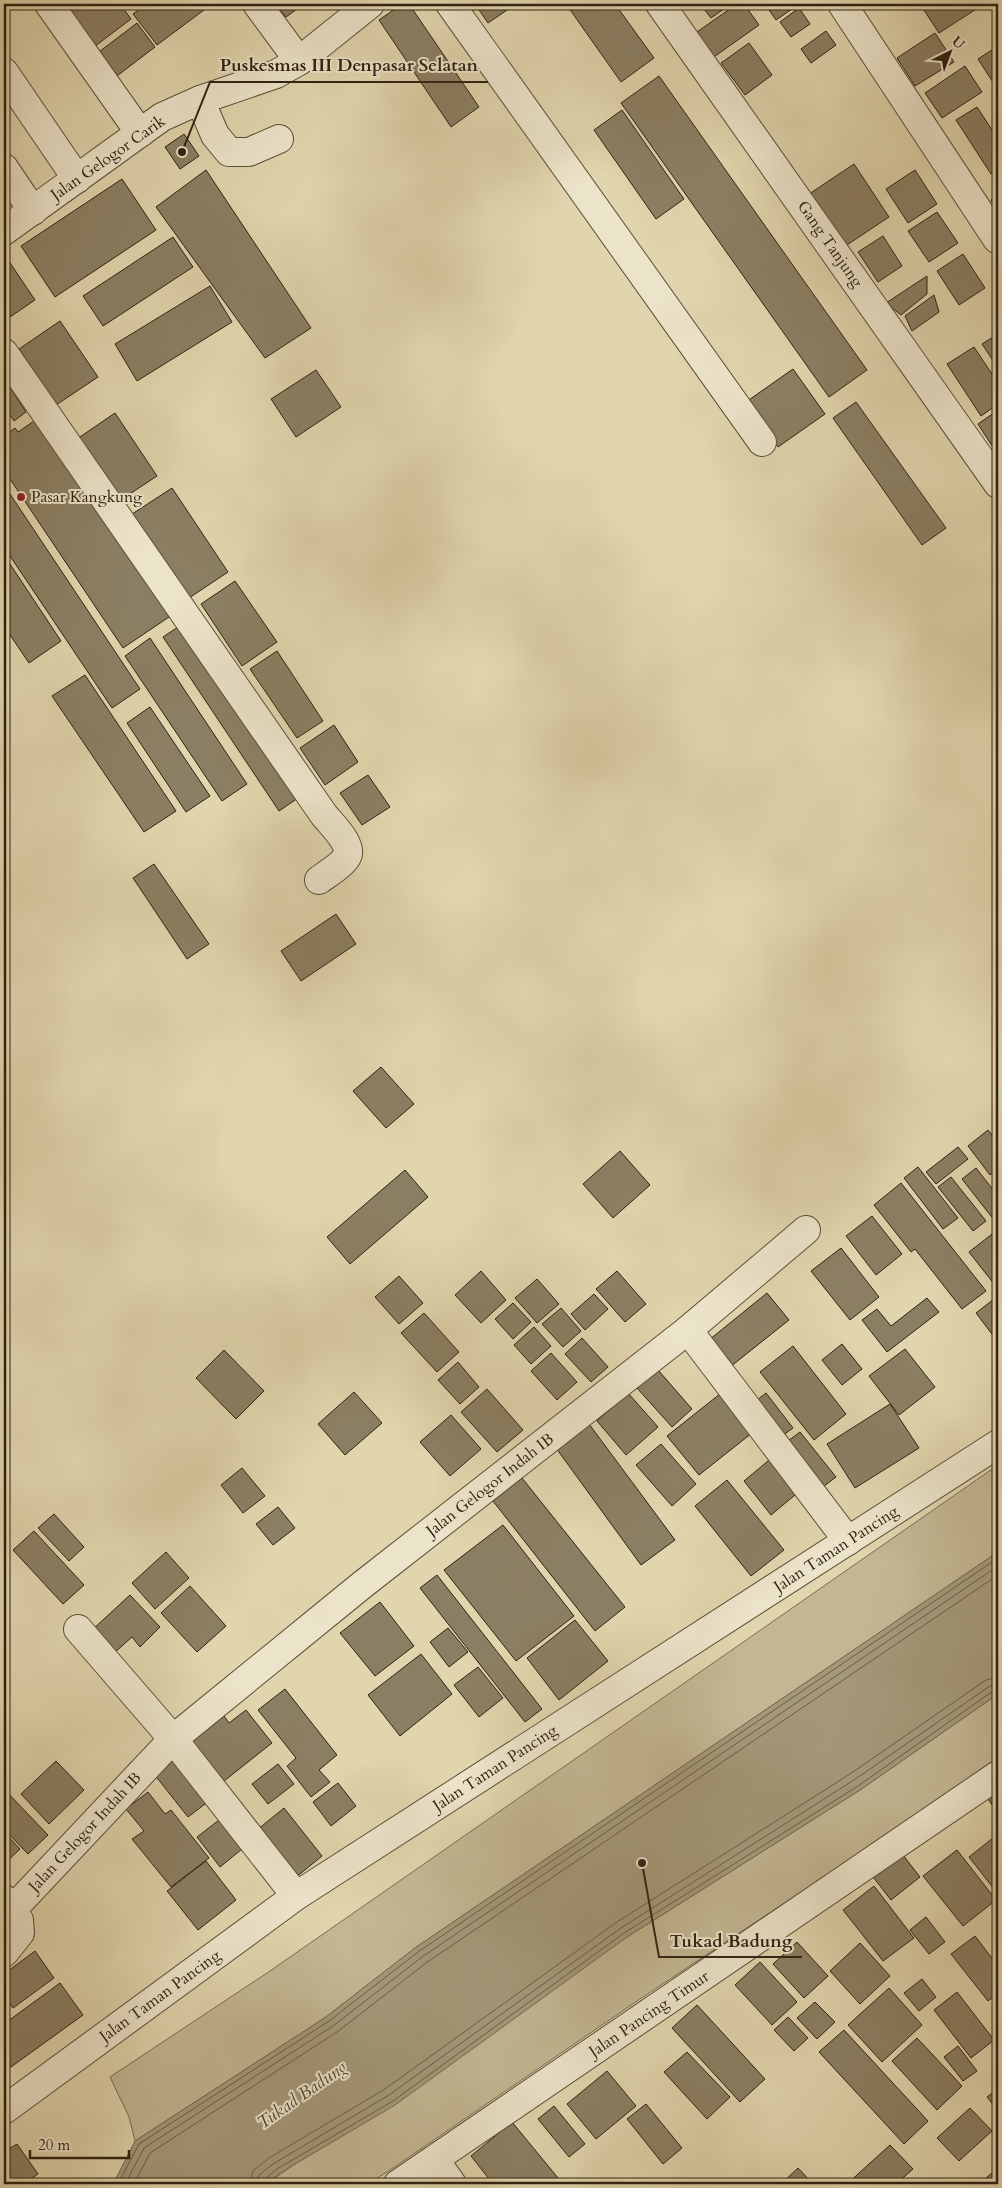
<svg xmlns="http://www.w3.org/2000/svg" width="1002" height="2188" font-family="Cardo,serif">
  <rect width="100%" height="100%" fill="#e1d5ad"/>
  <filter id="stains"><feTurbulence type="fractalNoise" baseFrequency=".004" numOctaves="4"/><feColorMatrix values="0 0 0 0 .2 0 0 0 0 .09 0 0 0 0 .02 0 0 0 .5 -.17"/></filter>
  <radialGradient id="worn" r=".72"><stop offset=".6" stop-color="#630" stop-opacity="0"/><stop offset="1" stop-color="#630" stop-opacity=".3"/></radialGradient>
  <!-- green -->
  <g fill="#c3b793" stroke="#786c53">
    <polygon points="998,1465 998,1552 415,1948 326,2017 135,2141 129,2117 110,2077 270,1971"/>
    <polygon points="998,1694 998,1761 640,1999 387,2172 368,2184 266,2184 627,1937 860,1790"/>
  </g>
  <!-- water -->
  <polygon fill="#a49879" stroke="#756950" points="998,1552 998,1694 860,1790 627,1937 395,2105 280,2173 266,2184 113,2184 135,2141 326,2017 415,1948"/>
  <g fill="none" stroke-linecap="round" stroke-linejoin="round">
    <!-- shore -->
    <g stroke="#695d46" stroke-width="1">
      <polyline points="118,2184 139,2144 329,2021 418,1952 998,1558"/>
      <polyline points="125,2184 144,2148 333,2026 422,1957 998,1566"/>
      <polyline points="134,2184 150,2153 337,2032 426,1963 998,1575"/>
      <polyline points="249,2184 253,2171 269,2158 385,2089 617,1922 850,1774 986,1680 998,1677"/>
      <polyline points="257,2184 259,2175 273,2164 389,2095 621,1928 854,1780 990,1686 998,1684"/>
      <polyline points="263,2184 265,2179 277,2169 393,2101 624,1933 858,1786 993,1691 998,1690"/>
    </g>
  </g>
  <!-- building -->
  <g fill="#8b7f63" stroke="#2e2213">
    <polygon points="80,4 120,4 131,19 86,53 60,19"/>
    <polygon points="147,4 212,4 157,45 133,14"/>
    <polygon points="275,4 304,4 286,17"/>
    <polygon points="402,4 409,4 479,107 451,127 379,20"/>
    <polygon points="475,4 516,4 488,23"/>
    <polygon points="566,4 615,4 654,58 621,82"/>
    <polygon points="700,4 731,4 711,18"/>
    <polygon points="737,4 744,4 759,25 711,59 694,34"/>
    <polygon points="765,4 799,4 776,20"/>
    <polygon points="920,4 984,4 939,33"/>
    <polygon points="799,8 810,24 791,37 780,22"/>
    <polygon points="137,23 155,47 109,82 91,58"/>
    <polygon points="826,31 836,45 811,63 801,49"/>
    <polygon points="935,33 954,62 915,86 897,58"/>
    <polygon points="749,43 772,75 745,95 721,63"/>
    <polygon points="998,46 998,90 978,59"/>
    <polygon points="965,66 982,92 942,118 925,93"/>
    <polygon points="659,76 867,370 829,397 621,103"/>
    <polygon points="977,107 998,139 998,170 991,174 956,120"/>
    <polygon points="622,110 684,199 656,219 594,130"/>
    <polygon points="184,134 199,156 180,169 165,147"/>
    <polygon points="854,164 889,217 844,247 809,194"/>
    <polygon points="206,170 311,328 265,358 156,207"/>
    <polygon points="915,170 937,204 908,223 886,189"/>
    <polygon points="122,179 156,230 55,297 21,246"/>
    <polygon points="998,195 998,212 991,200"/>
    <polygon points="937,212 958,243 929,262 908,231"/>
    <polygon points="883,236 902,266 878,282 858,252"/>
    <polygon points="173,237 193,267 103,326 83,296"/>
    <polygon points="4,254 35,300 4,321"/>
    <polygon points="963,254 985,288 959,305 937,271"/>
    <polygon points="927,276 927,294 901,315 886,303"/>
    <polygon points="210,286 232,322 137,381 115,344"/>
    <polygon points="934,295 939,312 912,331 905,316"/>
    <polygon points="60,321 98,377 56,405 19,349"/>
    <polygon points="998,334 998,368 982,344"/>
    <polygon points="974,347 998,383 998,404 981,416 947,364"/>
    <polygon points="793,369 825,414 778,447 746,402"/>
    <polygon points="316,370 341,407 296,437 271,399"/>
    <polygon points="4,378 26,412 14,421 4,406"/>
    <polygon points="856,402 946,528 922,545 833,418"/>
    <polygon points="998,410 998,455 978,424"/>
    <polygon points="115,413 157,476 116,503 74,441"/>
    <polygon points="40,417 172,615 123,648 4,470 4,436 15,428 18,432"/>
    <polygon points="4,485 140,689 112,708 4,547"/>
    <polygon points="172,488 228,572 183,602 126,518"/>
    <polygon points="4,555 61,641 29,663 4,626"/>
    <polygon points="235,581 277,642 242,666 201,604"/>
    <polygon points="181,625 298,798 279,811 163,637"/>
    <polygon points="150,638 247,784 222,801 125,656"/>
    <polygon points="277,651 323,721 297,738 250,669"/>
    <polygon points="85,675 176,811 144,832 52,696"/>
    <polygon points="150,707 210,796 186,812 127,723"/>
    <polygon points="334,725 358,762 325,785 300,748"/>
    <polygon points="368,775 390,807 362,825 340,793"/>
    <polygon points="154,864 209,944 187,959 133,878"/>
    <polygon points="336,914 356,944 301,981 281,951"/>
    <polygon points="381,1067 414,1104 386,1128 353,1091"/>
    <polygon points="988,1130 998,1143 998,1169 990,1175 968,1146"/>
    <polygon points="958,1147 968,1159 936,1184 926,1172"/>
    <polygon points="620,1151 650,1185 613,1218 583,1184"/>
    <polygon points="918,1167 958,1218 943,1229 904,1178"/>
    <polygon points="976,1168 998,1196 998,1225 962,1179"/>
    <polygon points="405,1170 428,1197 350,1264 327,1237"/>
    <polygon points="951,1177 986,1221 973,1231 938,1187"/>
    <polygon points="901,1183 986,1291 962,1309 915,1249 911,1252 874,1205"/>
    <polygon points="872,1216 902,1254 876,1275 846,1236"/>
    <polygon points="996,1231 998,1233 998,1289 969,1252"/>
    <polygon points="841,1248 879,1297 850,1320 811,1271"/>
    <polygon points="481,1271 506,1300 481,1323 455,1295"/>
    <polygon points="617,1271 646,1304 625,1322 596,1289"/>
    <polygon points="399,1276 423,1303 399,1324 375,1297"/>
    <polygon points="537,1279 559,1304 537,1323 515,1298"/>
    <polygon points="767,1293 789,1320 730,1367 709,1340"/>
    <polygon points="594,1294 608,1309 585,1330 571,1314"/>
    <polygon points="998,1296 998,1342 976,1313"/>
    <polygon points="927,1298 939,1312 887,1352 862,1320 877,1309 891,1326"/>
    <polygon points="513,1303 531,1322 513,1339 495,1319"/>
    <polygon points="561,1308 581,1331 563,1347 542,1324"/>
    <polygon points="424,1313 459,1352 437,1372 401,1333"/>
    <polygon points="534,1327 551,1346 531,1364 514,1345"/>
    <polygon points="582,1338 608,1367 591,1382 565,1354"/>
    <polygon points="842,1344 862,1369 842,1385 822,1360"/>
    <polygon points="793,1346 846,1414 814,1440 760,1372"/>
    <polygon points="905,1349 935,1387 899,1415 869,1376"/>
    <polygon points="224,1350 264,1391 236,1419 196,1378"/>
    <polygon points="551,1353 577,1382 557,1400 531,1371"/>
    <polygon points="458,1362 479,1387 460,1404 438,1380"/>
    <polygon points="658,1370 692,1409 672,1427 637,1388"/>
    <polygon points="487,1389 523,1430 497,1452 461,1412"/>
    <polygon points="725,1390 757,1429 699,1475 667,1436"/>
    <polygon points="354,1392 382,1423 345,1455 318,1424"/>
    <polygon points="628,1393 658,1427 626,1455 597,1421"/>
    <polygon points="766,1393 793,1428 779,1438 752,1404"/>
    <polygon points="890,1404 919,1448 855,1488 827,1444"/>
    <polygon points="451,1415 481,1449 450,1476 420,1442"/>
    <polygon points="589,1424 675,1540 641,1565 556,1448"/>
    <polygon points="800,1432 836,1477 816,1492 780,1447"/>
    <polygon points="661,1444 696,1484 672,1506 636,1465"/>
    <polygon points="774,1456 801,1490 771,1515 744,1481"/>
    <polygon points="242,1468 265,1496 243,1513 221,1485"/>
    <polygon points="522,1478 625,1607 595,1631 493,1501"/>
    <polygon points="727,1480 784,1550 751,1576 695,1506"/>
    <polygon points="278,1507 295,1528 273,1545 256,1524"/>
    <polygon points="54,1514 84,1547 69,1561 38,1528"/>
    <polygon points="503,1525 574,1616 516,1661 444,1570"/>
    <polygon points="34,1531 84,1585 63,1604 13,1550"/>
    <polygon points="166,1552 189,1578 155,1609 132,1583"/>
    <polygon points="437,1575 542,1709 525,1722 420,1588"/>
    <polygon points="190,1586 226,1626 197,1652 161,1613"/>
    <polygon points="130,1595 160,1627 140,1647 132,1637 113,1654 91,1631"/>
    <polygon points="380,1602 414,1646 375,1676 340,1633"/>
    <polygon points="575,1620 608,1661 559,1700 527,1658"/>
    <polygon points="448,1628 468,1652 449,1667 430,1642"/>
    <polygon points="421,1654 452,1694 400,1736 368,1695"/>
    <polygon points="478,1667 503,1698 479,1717 454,1685"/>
    <polygon points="285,1689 337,1755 319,1770 330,1782 311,1797 287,1766 296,1758 258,1710"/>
    <polygon points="246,1710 272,1743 219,1785 187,1745 224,1716 229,1723"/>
    <polygon points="175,1758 209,1801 188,1817 154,1774"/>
    <polygon points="56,1761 84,1790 49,1824 21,1794"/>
    <polygon points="278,1764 294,1784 268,1804 252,1784"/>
    <polygon points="338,1783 356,1806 331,1826 313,1802"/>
    <polygon points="4,1789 48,1835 28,1854 4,1829"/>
    <polygon points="998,1791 998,1813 988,1799"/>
    <polygon points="148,1792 165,1814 171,1810 209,1858 171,1887 132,1839 144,1831 126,1809"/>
    <polygon points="284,1808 322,1856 295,1878 257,1830"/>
    <polygon points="219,1820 242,1849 220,1867 197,1837"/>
    <polygon points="4,1832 20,1849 4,1864"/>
    <polygon points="998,1834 998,1894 969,1857"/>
    <polygon points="899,1850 920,1877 891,1900 870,1873"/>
    <polygon points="957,1850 996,1900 963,1926 923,1876"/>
    <polygon points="206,1861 236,1900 198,1930 167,1891"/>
    <polygon points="874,1886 914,1938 883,1961 843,1910"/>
    <polygon points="926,1917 945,1942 929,1954 910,1930"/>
    <polygon points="975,1936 998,1966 998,1993 988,2001 951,1954"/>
    <polygon points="797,1942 828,1976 804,1998 773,1964"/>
    <polygon points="860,1943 890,1976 860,2004 830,1971"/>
    <polygon points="35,1951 54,1978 13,2008 4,1995 4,1974"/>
    <polygon points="760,1962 797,2002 772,2025 735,1985"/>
    <polygon points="922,1979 936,1997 919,2011 904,1993"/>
    <polygon points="60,1983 83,2015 4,2072 4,2024"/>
    <polygon points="889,1988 922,2025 882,2062 848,2025"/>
    <polygon points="957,1992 994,2040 971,2058 934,2010"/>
    <polygon points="815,2002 835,2022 817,2039 797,2018"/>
    <polygon points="697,2005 765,2079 740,2102 672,2028"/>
    <polygon points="788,2017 808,2038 794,2051 774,2030"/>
    <polygon points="844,2030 928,2121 904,2144 819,2052"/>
    <polygon points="917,2038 962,2086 937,2110 892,2061"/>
    <polygon points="958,2046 977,2071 963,2081 944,2057"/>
    <polygon points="687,2052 730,2097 707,2119 664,2072"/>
    <polygon points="607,2071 636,2106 596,2139 567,2104"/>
    <polygon points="998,2089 998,2111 987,2097"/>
    <polygon points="646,2104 682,2148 663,2164 627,2119"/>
    <polygon points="554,2106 585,2144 569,2157 538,2119"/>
    <polygon points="970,2108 992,2131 959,2161 937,2138"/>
    <polygon points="512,2122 563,2184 493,2184 471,2156"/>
    <polygon points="17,2144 38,2174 23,2184 6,2184 4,2180 4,2152"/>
    <polygon points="890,2145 913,2169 896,2184 847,2184"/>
    <polygon points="798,2168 813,2184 781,2184"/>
    <polygon points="992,2173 998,2180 998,2184 979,2184"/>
  </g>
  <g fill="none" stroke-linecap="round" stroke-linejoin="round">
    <!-- minor casing -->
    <g stroke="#5b4f3a" stroke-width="30">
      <g id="minor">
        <polyline points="49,4 140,133"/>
        <polyline points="257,4 299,61"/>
        <polyline points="450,4 762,442"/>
        <polyline points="660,4 998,484"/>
        <polyline points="842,4 997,239"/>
        <polyline points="4,72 77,179"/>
        <polyline points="200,100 215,135 229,152 249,152 279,139"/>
        <polyline points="4,168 33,211"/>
        <polyline points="4,231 162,117 200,100 276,74 299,61 370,4"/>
        <path d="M 4,353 L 324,815 C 331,824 355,846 346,858 C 341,866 327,874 319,880"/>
        <polyline points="688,1330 848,1541"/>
        <polyline points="78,1629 173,1739 296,1896"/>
        <polyline points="4,1899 19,1920 20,1933 4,1953"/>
        <polyline points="12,1910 173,1739 362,1585 688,1330 806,1230"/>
        <polyline points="4,2110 296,1896 998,1444"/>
        <polyline points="435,2160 452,2184"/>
        <polyline points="398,2184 998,1775"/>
      </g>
    </g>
    <!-- minor -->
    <use href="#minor" stroke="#ece4ca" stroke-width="28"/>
  </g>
  <!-- markers -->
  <circle fill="#8f2418" stroke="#ece4ca" stroke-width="2" cx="21" cy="497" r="5"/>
  <g text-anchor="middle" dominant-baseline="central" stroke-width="4" stroke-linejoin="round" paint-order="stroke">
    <!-- street labels -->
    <g font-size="16" fill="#2e2213" stroke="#ece4ca">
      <text transform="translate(108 158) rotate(-35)">Jalan Gelogor Carik</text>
      <text transform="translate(830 244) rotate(55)">Gang Tanjung</text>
      <text transform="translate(490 1485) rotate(-38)">Jalan Gelogor Indah IB</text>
      <text transform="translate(836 1549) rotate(-33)">Jalan Taman Pancing</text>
      <text transform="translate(495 1768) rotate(-33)">Jalan Taman Pancing</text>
      <text transform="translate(85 1832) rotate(-47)">Jalan Gelogor Indah IB</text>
      <text transform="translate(160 1996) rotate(-36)">Jalan Taman Pancing</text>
      <text transform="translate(649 2014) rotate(-34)">Jalan Pancing Timur</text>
    </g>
    <!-- poi labels -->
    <g font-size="16" fill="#2e2213" stroke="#ece4ca" text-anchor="start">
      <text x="31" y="497">Pasar Kangkung</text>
    </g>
    <!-- water labels -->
    <g font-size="18" font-style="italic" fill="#574b37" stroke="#ece4ca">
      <text transform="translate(302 2095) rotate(-35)">Tukad Badung</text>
    </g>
  </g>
  <!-- callouts -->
  <path fill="none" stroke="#2e2213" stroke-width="2" d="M182 152L210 82H488M642 1863L659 1957H802"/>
  <g fill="#2e2213" stroke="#ece4ca" stroke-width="2">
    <circle cx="182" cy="152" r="5"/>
    <circle cx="642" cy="1863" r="5"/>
  </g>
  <g font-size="18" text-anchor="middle" font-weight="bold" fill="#2e2213" stroke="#ece4ca" stroke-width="4" stroke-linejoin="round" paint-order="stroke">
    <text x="349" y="71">Puskesmas III Denpasar Selatan</text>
    <text x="731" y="1947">Tukad Badung</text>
  </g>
  <!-- margin -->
  <rect width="1002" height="2188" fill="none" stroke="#e1d5ad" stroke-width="20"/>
  <rect x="5" y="5" width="992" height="2178" fill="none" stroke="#2e2213" stroke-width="2.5"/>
  <rect x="10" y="10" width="982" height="2168" fill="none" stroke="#2e2213"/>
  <!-- north arrow -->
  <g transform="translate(950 52) rotate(42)" stroke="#ece4ca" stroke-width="4" paint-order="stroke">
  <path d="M0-4L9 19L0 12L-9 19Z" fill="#2e2213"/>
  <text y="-8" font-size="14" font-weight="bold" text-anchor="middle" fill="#2e2213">U</text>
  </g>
  <!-- scale -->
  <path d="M30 2150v8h99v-8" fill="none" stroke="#2e2213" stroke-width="2.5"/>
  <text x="38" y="2150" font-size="15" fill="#2e2213" stroke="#ece4ca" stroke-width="4" paint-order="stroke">20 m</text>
  <rect width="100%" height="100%" filter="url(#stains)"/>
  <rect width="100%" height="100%" fill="url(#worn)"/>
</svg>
